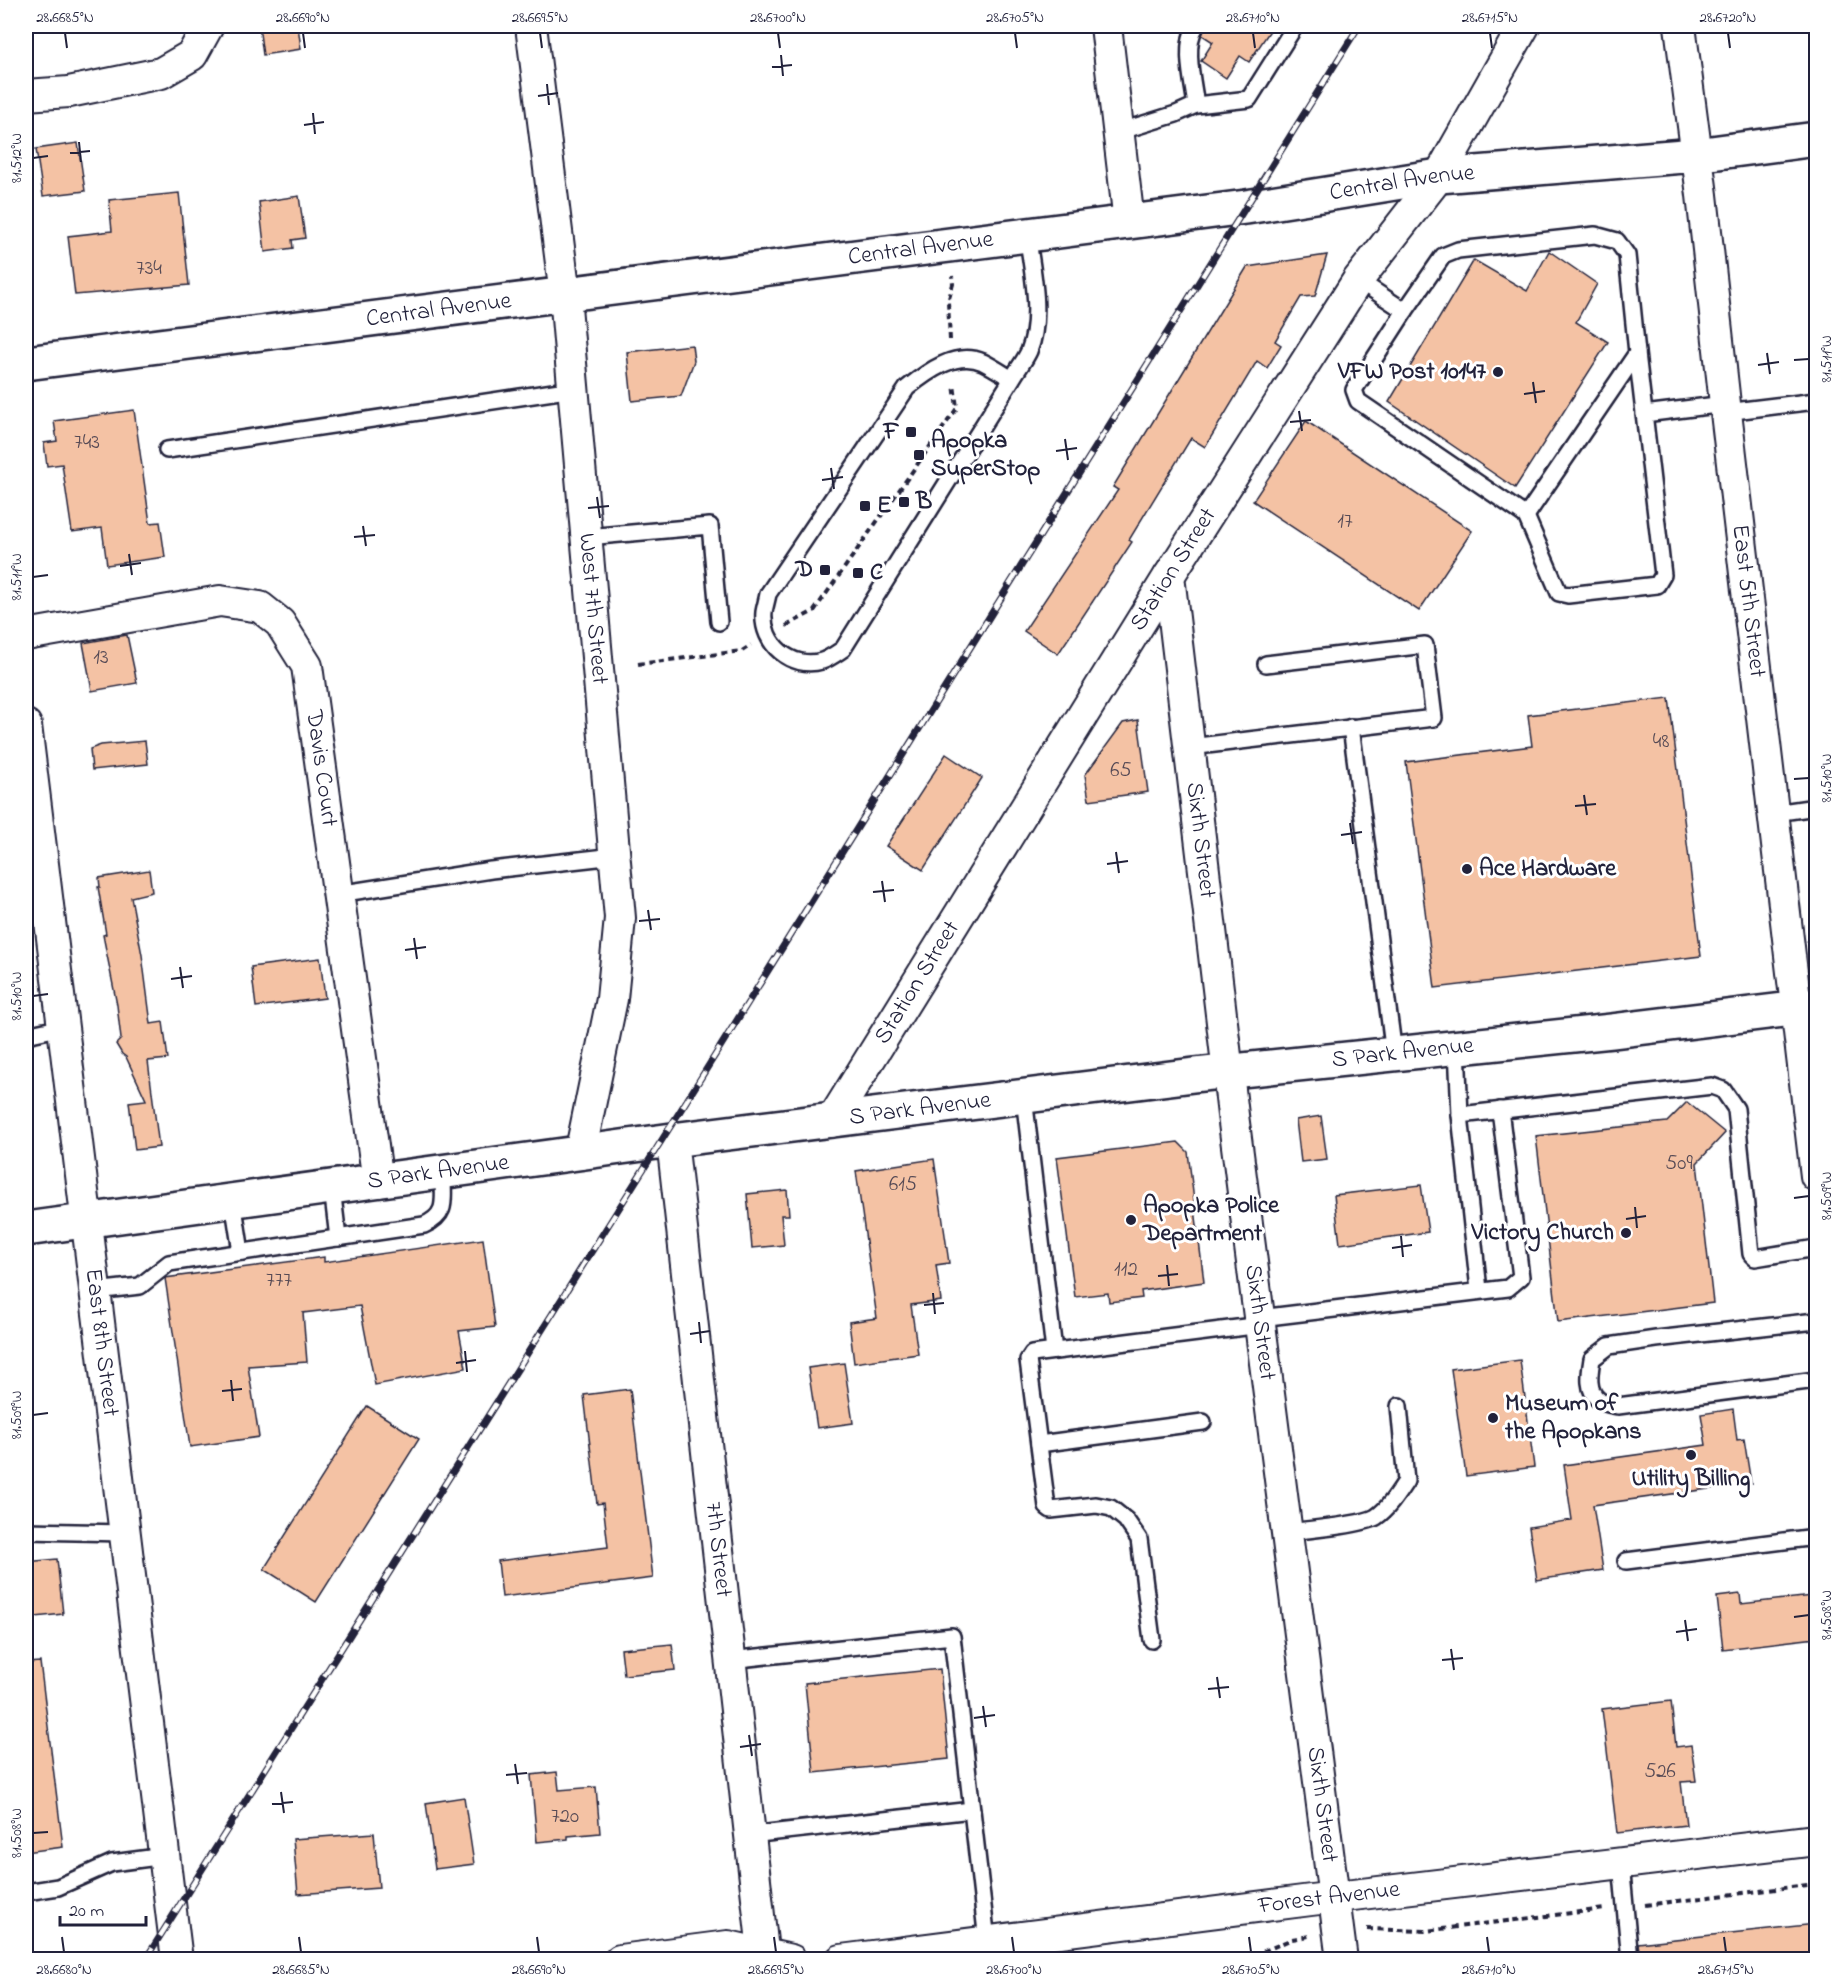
<svg xmlns="http://www.w3.org/2000/svg" width="1842" height="1985" font-family="'Indie Flower',sans-serif">
  <rect width="100%" height="100%" fill="#fff"/>
  <filter id="ink" filterUnits="userSpaceOnUse"><feTurbulence type="fractalNoise" baseFrequency=".0167" numOctaves="2"/><feDisplacementMap in="SourceGraphic" scale="12" xChannelSelector="R" yChannelSelector="G"/><feConvolveMatrix kernelMatrix="1 2 1 2 8 2 1 2 1" color-interpolation-filters="sRGB"/></filter>
  <g filter="url(#ink)">
    <!-- building -->
    <g fill="#f4c2a4" stroke="#22223b" stroke-width="1.5">
      <polygon points="259,26 298,26 301,49 263,55"/>
      <polygon points="1206,26 1273,26 1249,62 1240,56 1226,78 1201,61 1213,42 1202,35"/>
      <polygon points="78,143 85,191 43,196 36,149"/>
      <polygon points="179,193 189,285 75,295 68,236 112,231 109,200"/>
      <polygon points="299,196 305,238 292,240 293,248 265,252 259,202"/>
      <polygon points="1549,251 1597,284 1576,322 1608,342 1515,488 1389,402 1474,260 1527,291"/>
      <polygon points="1327,255 1315,296 1301,297 1275,341 1281,345 1267,368 1257,361 1205,447 1191,438 1129,540 1132,542 1058,654 1024,631 1118,490 1113,487 1247,267"/>
      <polygon points="692,345 694,361 681,396 632,401 627,352"/>
      <polygon points="134,410 150,523 160,522 165,557 107,565 102,528 72,532 62,464 47,466 44,443 57,441 54,421"/>
      <polygon points="1306,421 1472,531 1419,611 1253,501"/>
      <polygon points="127,635 137,683 92,691 83,643"/>
      <polygon points="1669,698 1701,956 1435,988 1406,762 1532,746 1528,715"/>
      <polygon points="1138,720 1148,792 1089,800 1085,775 1123,723"/>
      <polygon points="145,741 148,764 92,770 90,749 101,745"/>
      <polygon points="946,754 982,778 923,870 886,846"/>
      <polygon points="149,870 152,892 131,897 142,955 151,1024 163,1022 168,1059 148,1061 159,1147 135,1150 129,1102 146,1100 126,1057 122,1054 116,1044 121,1039 117,1005 103,935 106,934 98,887 100,887 99,878"/>
      <polygon points="320,958 325,998 256,1007 251,967"/>
      <polygon points="1687,1102 1725,1133 1697,1163 1713,1303 1558,1322 1536,1136 1667,1122"/>
      <polygon points="1321,1116 1327,1159 1301,1162 1296,1120"/>
      <polygon points="1178,1142 1188,1152 1204,1282 1141,1291 1142,1298 1109,1302 1108,1293 1075,1297 1057,1157"/>
      <polygon points="934,1159 949,1263 936,1265 941,1301 911,1305 918,1354 854,1363 849,1322 877,1318 856,1171"/>
      <polygon points="1421,1185 1428,1232 1340,1244 1334,1195"/>
      <polygon points="787,1190 789,1215 781,1215 784,1245 752,1248 747,1194"/>
      <polygon points="483,1239 495,1327 459,1331 466,1368 375,1385 360,1306 303,1313 307,1362 248,1366 259,1437 190,1447 165,1278 324,1257 324,1262"/>
      <polygon points="1520,1360 1534,1467 1466,1476 1451,1369"/>
      <polygon points="844,1363 853,1423 817,1428 808,1368"/>
      <polygon points="630,1389 653,1578 502,1597 498,1561 608,1547 603,1503 597,1504 584,1395"/>
      <polygon points="367,1406 419,1439 316,1602 264,1569"/>
      <polygon points="1733,1409 1737,1440 1744,1439 1751,1483 1593,1505 1603,1570 1537,1580 1529,1527 1572,1520 1564,1465 1706,1445 1701,1414"/>
      <polygon points="57,1559 63,1614 26,1618 26,1562"/>
      <polygon points="1740,1594 1741,1604 1812,1596 1816,1638 1723,1649 1717,1597"/>
      <polygon points="672,1644 675,1670 624,1675 621,1649"/>
      <polygon points="40,1662 63,1847 26,1852 26,1663"/>
      <polygon points="940,1669 949,1759 814,1773 805,1683"/>
      <polygon points="1671,1701 1676,1747 1691,1745 1696,1781 1681,1782 1686,1825 1617,1833 1602,1709"/>
      <polygon points="557,1772 559,1790 596,1787 600,1833 568,1836 568,1839 537,1842 531,1775"/>
      <polygon points="464,1797 474,1864 435,1869 426,1803"/>
      <polygon points="374,1833 379,1888 298,1894 293,1839"/>
      <polygon points="1816,1924 1816,1959 1640,1959 1638,1943"/>
    </g>
    <g fill="none" stroke-linecap="round" stroke-linejoin="round">
      <!-- lane casing -->
      <g stroke="#22223b" stroke-width="20">
        <g id="lane">
          <path d="M 1196,26 C 1183,45 1193,83 1196,105"/>
          <polyline points="1118,132 1176,114 1196,105 1249,99 1295,26"/>
          <polygon points="1595,235 1617,241 1627,255 1637,353 1526,516 1358,401 1354,390 1405,311 1443,256 1458,250"/>
          <polyline points="1358,280 1405,311"/>
          <path d="M 1012,379 C 1002,373 993,367 983,362 C 956,350 927,372 907,388 L 768,594 C 767,600 765,606 764,612 C 761,644 792,670 822,661 C 829,659 837,653 843,649 L 1012,379 C 1017,370 1025,360 1029,351 C 1043,317 1032,269 1027,234"/>
          <polyline points="1726,412 1816,401"/>
          <polyline points="1644,414 1725,404"/>
          <polyline points="167,450 573,389"/>
          <polyline points="1526,516 1559,593 1568,595 1657,585 1663,575 1637,353"/>
          <polyline points="587,537 710,526 719,622"/>
          <polyline points="1351,727 1394,1054"/>
          <polyline points="1190,747 1434,718 1425,645 1266,664"/>
          <polyline points="1775,813 1816,807"/>
          <polyline points="338,894 491,870 615,856"/>
          <polyline points="26,1035 63,1027"/>
          <polyline points="1457,1048 1460,1115 1712,1086 1723,1090 1736,1109 1751,1254 1755,1258 1816,1248"/>
          <polyline points="1024,1097 1054,1351"/>
          <polyline points="1460,1115 1479,1290"/>
          <polyline points="332,1188 338,1238"/>
          <polyline points="233,1201 241,1252"/>
          <path d="M 95,1291 L 140,1286 L 169,1263 L 424,1225 C 450,1214 442,1197 443,1173"/>
          <polyline points="1260,1318 1508,1288 1521,1277 1500,1110"/>
          <path d="M 1816,1321 L 1656,1339 L 1609,1346 L 1592,1359 C 1590,1372 1586,1391 1599,1400 C 1603,1404 1612,1405 1618,1406 L 1816,1380"/>
          <polyline points="1039,1444 1203,1422"/>
          <polyline points="26,1531 125,1533"/>
          <path d="M 1287,1532 C 1305,1530 1363,1525 1376,1517 C 1389,1508 1398,1493 1406,1481 L 1399,1406"/>
          <polyline points="1626,1561 1816,1537"/>
          <polyline points="1152,1640 1139,1539 1126,1520 1111,1508 1096,1505 1051,1510 1047,1507 1028,1360 1032,1354 1261,1325"/>
          <polyline points="730,1660 952,1636 972,1810"/>
          <polyline points="750,1835 972,1810 987,1941"/>
          <polyline points="1621,1863 1630,1960"/>
          <polyline points="26,1892 58,1887 112,1863 165,1856"/>
          <polyline points="1019,1937 1022,1960"/>
        </g>
      </g>
      <!-- street casing -->
      <g stroke="#22223b" stroke-width="34">
        <g id="street">
          <path id="s1" d="M 531,26 L 565,295 L 620,918 L 612,999 L 580,1154"/>
          <polyline points="1106,26 1129,222"/>
          <path id="s2" d="M 1680,26 L 1702,195 L 1725,404 L 1816,1176"/>
          <polyline points="26,95 69,92 161,73 192,55 208,26"/>
          <path id="s3" d="M 1169,576 L 1233,1115 L 1342,1960"/>
          <path id="s4" d="M 26,635 L 220,601 L 260,607 L 280,623 L 307,666 L 378,1182"/>
          <path id="s5" d="M 26,725 L 177,1960"/>
          <path id="s6" d="M 831,1122 L 1169,576 L 1358,280 L 1439,176 L 1524,26"/>
          <path id="s7" d="M 672,1140 L 764,1960"/>
          <polyline points="620,1960 728,1946 791,1960"/>
          <path id="s8" d="M 841,1960 L 1311,1900 L 1816,1840"/>
        </g>
      </g>
      <!-- secondary casing -->
      <g stroke="#22223b" stroke-width="38">
        <g id="secondary">
          <path id="s9" d="M 26,363 L 1129,222 L 1246,207 L 1439,176 L 1696,155 L 1816,139"/>
          <path id="s10" d="M 26,1229 L 672,1140 L 1194,1075 L 1612,1031 L 1816,1006"/>
        </g>
      </g>
      <!-- path -->
      <g stroke="#22223b" stroke-width="4" stroke-dasharray="6 4.5" stroke-linecap="butt">
        <polyline points="950,340 948,302 953,284 952,276"/>
        <polyline points="786,626 814,611 957,408 954,384"/>
        <polyline points="638,664 742,651 751,645"/>
        <polyline points="1645,1905 1816,1884"/>
        <polyline points="1367,1929 1425,1931 1604,1909"/>
        <polyline points="1244,1960 1292,1939 1309,1936"/>
      </g>
      <!-- lane -->
      <use href="#lane" stroke="#fff" stroke-width="15"/>
      <!-- street -->
      <use href="#street" stroke="#fff" stroke-width="30"/>
      <!-- secondary -->
      <use href="#secondary" stroke="#fff" stroke-width="33"/>
      <!-- rail casing -->
      <g stroke="#22223b" stroke-width="7">
        <polyline id="rail" points="145,1960 677,1116 1359,26"/>
      </g>
      <!-- rail -->
      <use href="#rail" stroke="#fff" stroke-width="4.5" stroke-dasharray="14" stroke-linecap="butt"/>
    </g>
  </g>
  <!-- ticks -->
  <path fill="none" stroke="#22223b" stroke-width="2" d="M 65,33 L 67,48M 303,33 L 305,48M 540,33 L 542,48M 778,33 L 780,48M 1015,33 L 1017,48M 1253,33 L 1255,48M 1490,33 L 1492,48M 1728,33 L 1730,48M 781,55 L 783,76M 772,67 L 792,65M 547,84 L 549,105M 538,96 L 558,93M 313,113 L 315,134M 304,125 L 324,122M 79,142 L 81,162M 70,153 L 90,151M 33,158 L 48,156M 1767,353 L 1770,374M 1794,360 L 1809,359M 1758,365 L 1779,362M 1533,382 L 1536,403M 1524,394 L 1545,391M 1299,411 L 1302,431M 1290,422 L 1311,420M 1065,439 L 1068,460M 1056,451 L 1077,448M 831,468 L 834,489M 822,480 L 843,477M 597,497 L 600,518M 588,508 L 609,506M 363,526 L 366,546M 354,537 L 375,535M 129,554 L 132,575M 120,566 L 141,563M 33,577 L 48,575M 1794,779 L 1809,778M 1584,795 L 1587,815M 1575,806 L 1596,804M 1350,823 L 1353,844M 1341,835 L 1362,832M 1116,852 L 1119,873M 1107,864 L 1128,861M 882,881 L 885,902M 873,892 L 894,890M 648,910 L 651,930M 639,921 L 660,919M 414,938 L 417,959M 405,950 L 426,947M 180,967 L 183,988M 171,979 L 192,976M 33,996 L 48,994M 1794,1198 L 1809,1196M 1635,1207 L 1637,1228M 1626,1219 L 1646,1216M 1401,1236 L 1403,1257M 1392,1248 L 1412,1245M 1167,1265 L 1169,1286M 1158,1276 L 1178,1274M 933,1293 L 935,1314M 924,1305 L 944,1303M 699,1322 L 701,1343M 690,1334 L 710,1331M 465,1351 L 467,1372M 456,1363 L 476,1360M 231,1380 L 233,1401M 222,1391 L 242,1389M 33,1415 L 48,1413M 1794,1617 L 1809,1615M 1685,1620 L 1688,1641M 1676,1632 L 1697,1629M 1451,1649 L 1454,1670M 1442,1660 L 1463,1658M 1217,1677 L 1220,1698M 1208,1689 L 1229,1687M 983,1706 L 986,1727M 974,1718 L 995,1715M 749,1735 L 752,1756M 740,1747 L 761,1744M 515,1764 L 518,1784M 506,1775 L 527,1773M 281,1792 L 284,1813M 272,1804 L 293,1802M 33,1833 L 48,1832M 62,1937 L 64,1952M 299,1937 L 301,1952M 537,1937 L 539,1952M 774,1937 L 776,1952M 1012,1937 L 1014,1952M 1249,1937 L 1251,1952M 1487,1937 L 1489,1952M 1724,1937 L 1726,1952"/>
  <!-- markers -->
  <g fill="#22223b" stroke="#fff" stroke-width="2">
    <circle cx="1498" cy="372" r="6"/>
    <rect x="905" y="426" width="12" height="12" rx="3"/>
    <rect x="913" y="449" width="12" height="12" rx="3"/>
    <rect x="898" y="496" width="12" height="12" rx="3"/>
    <rect x="859" y="500" width="12" height="12" rx="3"/>
    <rect x="819" y="564" width="12" height="12" rx="3"/>
    <rect x="852" y="567" width="12" height="12" rx="3"/>
    <circle cx="1467" cy="869" r="6"/>
    <circle cx="1131" cy="1220" r="6"/>
    <circle cx="1626" cy="1233" r="6"/>
    <circle cx="1493" cy="1418" r="6"/>
    <circle cx="1691" cy="1455" r="6"/>
  </g>
  <g text-anchor="middle" dominant-baseline="central" stroke-width="6" stroke-linejoin="round" paint-order="stroke">
    <!-- number labels -->
    <g font-size="21" fill="#564a55">
      <text x="149" y="269">734</text>
      <text x="87" y="443">743</text>
      <text x="1345" y="522">17</text>
      <text x="101" y="658">13</text>
      <text x="1661" y="742">48</text>
      <text x="1121" y="771">65</text>
      <text x="1679" y="1164">509</text>
      <text x="903" y="1185">615</text>
      <text x="1126" y="1270">112</text>
      <text x="279" y="1281">777</text>
      <text x="1660" y="1772">526</text>
      <text x="565" y="1817">720</text>
    </g>
    <!-- street labels -->
    <g font-size="24" fill="#22223b" stroke="#fff">
      <text stroke="none"><textPath href="#s9" startOffset="1388">Central Avenue</textPath></text>
      <text stroke="none"><textPath href="#s9" startOffset="902">Central Avenue</textPath></text>
      <text stroke="none"><textPath href="#s9" startOffset="416">Central Avenue</textPath></text>
      <text stroke="none"><textPath href="#s6" startOffset="650">Station Street</textPath></text>
      <text stroke="none"><textPath href="#s2" startOffset="579">East 5th Street</textPath></text>
      <text stroke="none"><textPath href="#s1" startOffset="586">West 7th Street</textPath></text>
      <text stroke="none"><textPath href="#s4" startOffset="417">Davis Court</textPath></text>
      <text stroke="none"><textPath href="#s3" startOffset="266">Sixth Street</textPath></text>
      <text stroke="none"><textPath href="#s6" startOffset="164">Station Street</textPath></text>
      <text stroke="none"><textPath href="#s10" startOffset="1388">S Park Avenue</textPath></text>
      <text stroke="none"><textPath href="#s10" startOffset="902">S Park Avenue</textPath></text>
      <text stroke="none"><textPath href="#s10" startOffset="416">S Park Avenue</textPath></text>
      <text stroke="none"><textPath href="#s3" startOffset="752">Sixth Street</textPath></text>
      <text stroke="none"><textPath href="#s5" startOffset="622">East 8th Street</textPath></text>
      <text stroke="none"><textPath href="#s7" startOffset="412">7th Street</textPath></text>
      <text stroke="none"><textPath href="#s3" startOffset="1238">Sixth Street</textPath></text>
      <text stroke="none"><textPath href="#s8" startOffset="492">Forest Avenue</textPath></text>
    </g>
    <!-- poi labels -->
    <g font-size="24" font-weight="bold" fill="#22223b" stroke="#fff" text-anchor="start">
      <text x="1486" y="372" text-anchor="end">VFW Post 10147</text>
      <text x="899" y="432" text-anchor="end">F</text>
      <text x="931" y="441">Apopka<tspan x="931" dy="28">SuperStop</tspan></text>
      <text x="916" y="502">B</text>
      <text x="877" y="506">E</text>
      <text x="813" y="570" text-anchor="end">D</text>
      <text x="870" y="573">C</text>
      <text x="1479" y="869">Ace Hardware</text>
      <text x="1143" y="1206">Apopka Police<tspan x="1143" dy="28">Department</tspan></text>
      <text x="1614" y="1233" text-anchor="end">Victory Church</text>
      <text x="1505" y="1404">Museum of<tspan x="1505" dy="28">the Apopkans</tspan></text>
      <text x="1691" y="1479" text-anchor="middle">Utility Billing</text>
    </g>
  </g>
  <!-- margin -->
  <rect width="1842" height="1985" fill="none" stroke="#fff" stroke-width="66"/>
  <!-- scale -->
  <path d="M60 1916v9h86v-9" fill="none" stroke="#22223b" stroke-width="3"/>
  <text x="69" y="1916" font-size="18" fill="#22223b" stroke="#ffffff" stroke-width="4.5" paint-order="stroke">20 m</text>
  <rect x="33" y="33" width="1776" height="1919" fill="none" stroke="#22223b" stroke-width="2"/>
  <g font-size="15" text-anchor="middle" fill="#22223b">
    <text x="65" y="22">28.6685°N</text>
    <text x="303" y="22">28.6690°N</text>
    <text x="540" y="22">28.6695°N</text>
    <text x="778" y="22">28.6700°N</text>
    <text x="1015" y="22">28.6705°N</text>
    <text x="1253" y="22">28.6710°N</text>
    <text x="1490" y="22">28.6715°N</text>
    <text x="1728" y="22">28.6720°N</text>
    <text transform="translate(16 158) rotate(-90)" y="5">81.512°W</text>
    <text transform="translate(1826 359) rotate(-90)" y="5">81.511°W</text>
    <text transform="translate(16 577) rotate(-90)" y="5">81.511°W</text>
    <text transform="translate(1826 778) rotate(-90)" y="5">81.510°W</text>
    <text transform="translate(16 996) rotate(-90)" y="5">81.510°W</text>
    <text transform="translate(1826 1196) rotate(-90)" y="5">81.509°W</text>
    <text transform="translate(16 1415) rotate(-90)" y="5">81.509°W</text>
    <text transform="translate(1826 1615) rotate(-90)" y="5">81.508°W</text>
    <text transform="translate(16 1833) rotate(-90)" y="5">81.508°W</text>
    <text x="64" y="1974">28.6680°N</text>
    <text x="301" y="1974">28.6685°N</text>
    <text x="539" y="1974">28.6690°N</text>
    <text x="776" y="1974">28.6695°N</text>
    <text x="1014" y="1974">28.6700°N</text>
    <text x="1251" y="1974">28.6705°N</text>
    <text x="1489" y="1974">28.6710°N</text>
    <text x="1726" y="1974">28.6715°N</text>
  </g>
</svg>
